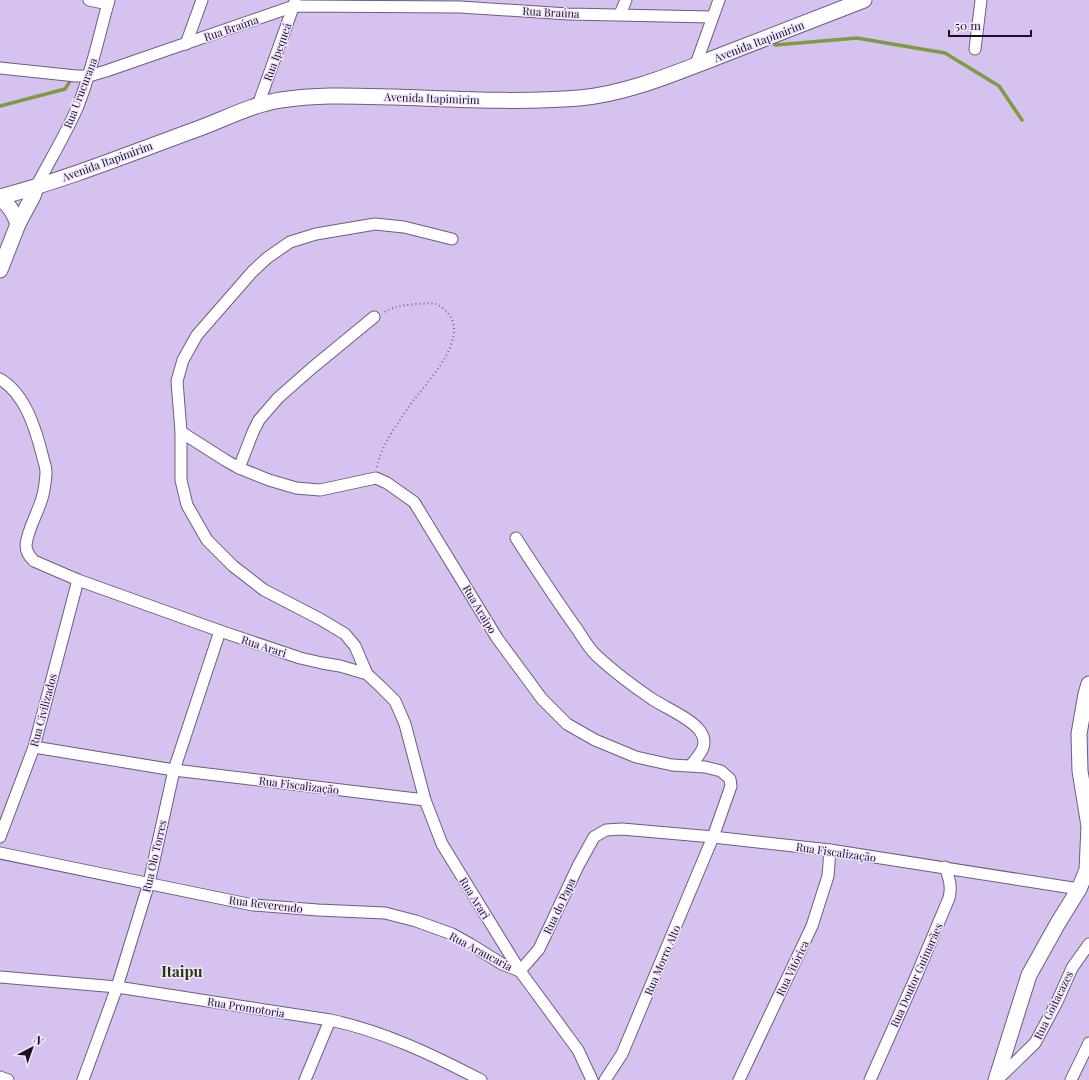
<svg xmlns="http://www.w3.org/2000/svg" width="1089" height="1080" font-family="'Playfair Display',serif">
  <rect width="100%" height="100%" fill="#d5c2ef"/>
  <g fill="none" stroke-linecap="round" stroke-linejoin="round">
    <!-- stream -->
    <g stroke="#7f9b42" stroke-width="3.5">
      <polyline points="775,45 857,38 945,53 999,86 1022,120"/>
      <polyline points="0,106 65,89 72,78"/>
    </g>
    <!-- street casing -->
    <g stroke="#6e5c84" stroke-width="13">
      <g id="street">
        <polyline points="89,0 108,4"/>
        <polyline points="620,14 626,0"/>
        <polyline points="186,44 202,0"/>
        <polyline points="975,49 981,0"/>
        <polyline points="696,64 719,0"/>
        <polyline points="0,68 76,76 89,76 106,71 294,6 460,7 568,14 712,17"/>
        <polyline points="258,105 295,2"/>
        <path d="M 36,187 C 50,160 66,134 78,106 C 92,71 99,35 109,0"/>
        <path d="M 0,379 C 25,394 35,427 42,454 C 43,460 46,466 46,472 C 46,477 45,484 44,490 C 41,509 28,526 26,545 C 26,552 29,556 34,561 L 78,580 L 220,631 L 300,658 L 322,663 L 340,666 L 367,674 L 381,687 L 395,701 L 405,724 L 425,800 L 442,844 L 520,971 L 578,1050 L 592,1080"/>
        <polyline points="181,432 225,460 239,468 269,480 296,488 320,490 376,478 387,483 414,502 497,638 542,699 567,724 595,740 636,757 672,765 705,767 721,771 730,779 731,786 713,837 622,1054 605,1080"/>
        <polyline points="239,468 253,432 259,420 278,398 312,368 374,317"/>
        <path d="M 516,538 C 536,569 556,600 577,629 C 583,638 589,649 597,656 C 614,672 633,686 652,699 C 666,708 692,719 700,731 C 710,745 699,755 691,765"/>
        <polyline points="367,674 355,646 345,634 320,619 264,590 233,566 207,540 187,505 181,480 181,432 177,381 183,360 197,335 252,272 267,258 290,242 316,234 375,224 404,227 452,239"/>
        <polyline points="34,747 174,770 425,800"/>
        <polyline points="0,837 34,747 78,580"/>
        <polyline points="0,853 253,905 318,910 385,913 416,921 452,934 470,944 502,964 520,971"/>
        <polyline points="520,971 539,949 578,866 594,837 606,830 622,829 713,837 830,850 1079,889"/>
        <path d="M 0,977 L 117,987 L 330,1020 C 383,1031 433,1055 481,1080"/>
        <polyline points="0,1077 8,1080"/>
        <polyline points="83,1080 117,987 149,883 174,770 220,631"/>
        <polyline points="305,1080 330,1020"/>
        <polyline points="739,1080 812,926 828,876 830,850"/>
        <path d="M 870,1080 L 915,979 L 949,898 C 952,886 949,878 945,867"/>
        <polyline points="997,1080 1035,1043 1057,1002 1072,968 1089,944"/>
        <polyline points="1071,1080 1089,1043"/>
      </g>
    </g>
    <!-- secondary casing -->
    <g stroke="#6e5c84" stroke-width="17">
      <g id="secondary">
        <path d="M 0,197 C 68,179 134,152 200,128 C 227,118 253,104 281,100 C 318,94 356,96 394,97 C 455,99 517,103 579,98 C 626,94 673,74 717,57 C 766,38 815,19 864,0"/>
        <path d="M 0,199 C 10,205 14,214 18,224"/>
        <polyline points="0,270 18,224 33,196 36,187"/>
        <polyline points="996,1080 1029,975 1058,923 1079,889 1087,870 1089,826 1080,771 1079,734 1086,694 1089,684"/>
      </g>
    </g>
    <!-- path -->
    <path stroke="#776a89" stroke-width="2" stroke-dasharray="1 3" stroke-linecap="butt" d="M 377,467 C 381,446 396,426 408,408 C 423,385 479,333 441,307 C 439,306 438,305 436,304 C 430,302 403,305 396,307 C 392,308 387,311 382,313"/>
    <!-- street -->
    <use href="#street" stroke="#fff" stroke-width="11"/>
    <!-- secondary -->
    <use href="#secondary" stroke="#fff" stroke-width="15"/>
  </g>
  <g text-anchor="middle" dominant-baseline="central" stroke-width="3" stroke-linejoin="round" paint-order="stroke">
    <!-- street labels -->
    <g font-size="11" fill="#191222" stroke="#f1e7fe">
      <text transform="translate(551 12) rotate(3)">Rua Braúna</text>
      <text transform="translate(231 28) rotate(-19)">Rua Braúna</text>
      <text transform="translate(759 41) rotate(-21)">Avenida Itapimirim</text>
      <text transform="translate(277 52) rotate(-70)">Rua Ipequeá</text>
      <text transform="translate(80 93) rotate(-69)">Rua Urucurana</text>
      <text transform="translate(432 98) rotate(2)">Avenida Itapimirim</text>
      <text transform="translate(107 161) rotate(-20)">Avenida Itapimirim</text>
      <text transform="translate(480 609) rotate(59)">Rua Araipo</text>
      <text transform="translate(264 646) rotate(18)">Rua Arari</text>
      <text transform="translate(43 710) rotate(-75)">Rua Civilizados</text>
      <text transform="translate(299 785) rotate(7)">Rua Fiscalização</text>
      <text transform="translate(836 852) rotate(8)">Rua Fiscalização</text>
      <text transform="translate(154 856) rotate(-77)">Rua Olo Torres</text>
      <text transform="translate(475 898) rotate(58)">Rua Arari</text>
      <text transform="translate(266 904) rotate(7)">Rua Reverendo</text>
      <text transform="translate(559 906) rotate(-65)">Rua do Papa</text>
      <text transform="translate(481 951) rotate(28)">Rua Araucaria</text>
      <text transform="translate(662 960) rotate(-67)">Rua Morro Alto</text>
      <text transform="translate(792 968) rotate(-64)">Rua Vitórica</text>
      <text transform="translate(916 975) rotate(-66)">Rua Doutor Guimarães</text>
      <text transform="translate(1053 1005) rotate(-64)">Rua Goitacazes</text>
      <text transform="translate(246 1007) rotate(9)">Rua Promotoria</text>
    </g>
    <!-- district labels -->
    <g font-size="15" font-weight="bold" fill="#28340e" stroke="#f1e7fe">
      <text x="182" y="971">Itaipu</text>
    </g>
  </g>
  <!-- north arrow -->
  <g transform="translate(32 1048) rotate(41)" stroke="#f1e7fe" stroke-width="3" paint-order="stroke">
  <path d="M0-3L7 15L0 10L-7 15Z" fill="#191222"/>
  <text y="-6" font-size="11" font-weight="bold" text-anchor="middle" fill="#191222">N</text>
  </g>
  <!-- scale -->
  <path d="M949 30v6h82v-6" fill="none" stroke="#191222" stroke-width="2"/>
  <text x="955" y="30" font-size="12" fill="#191222" stroke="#f1e7fe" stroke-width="3" paint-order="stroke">50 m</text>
</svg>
